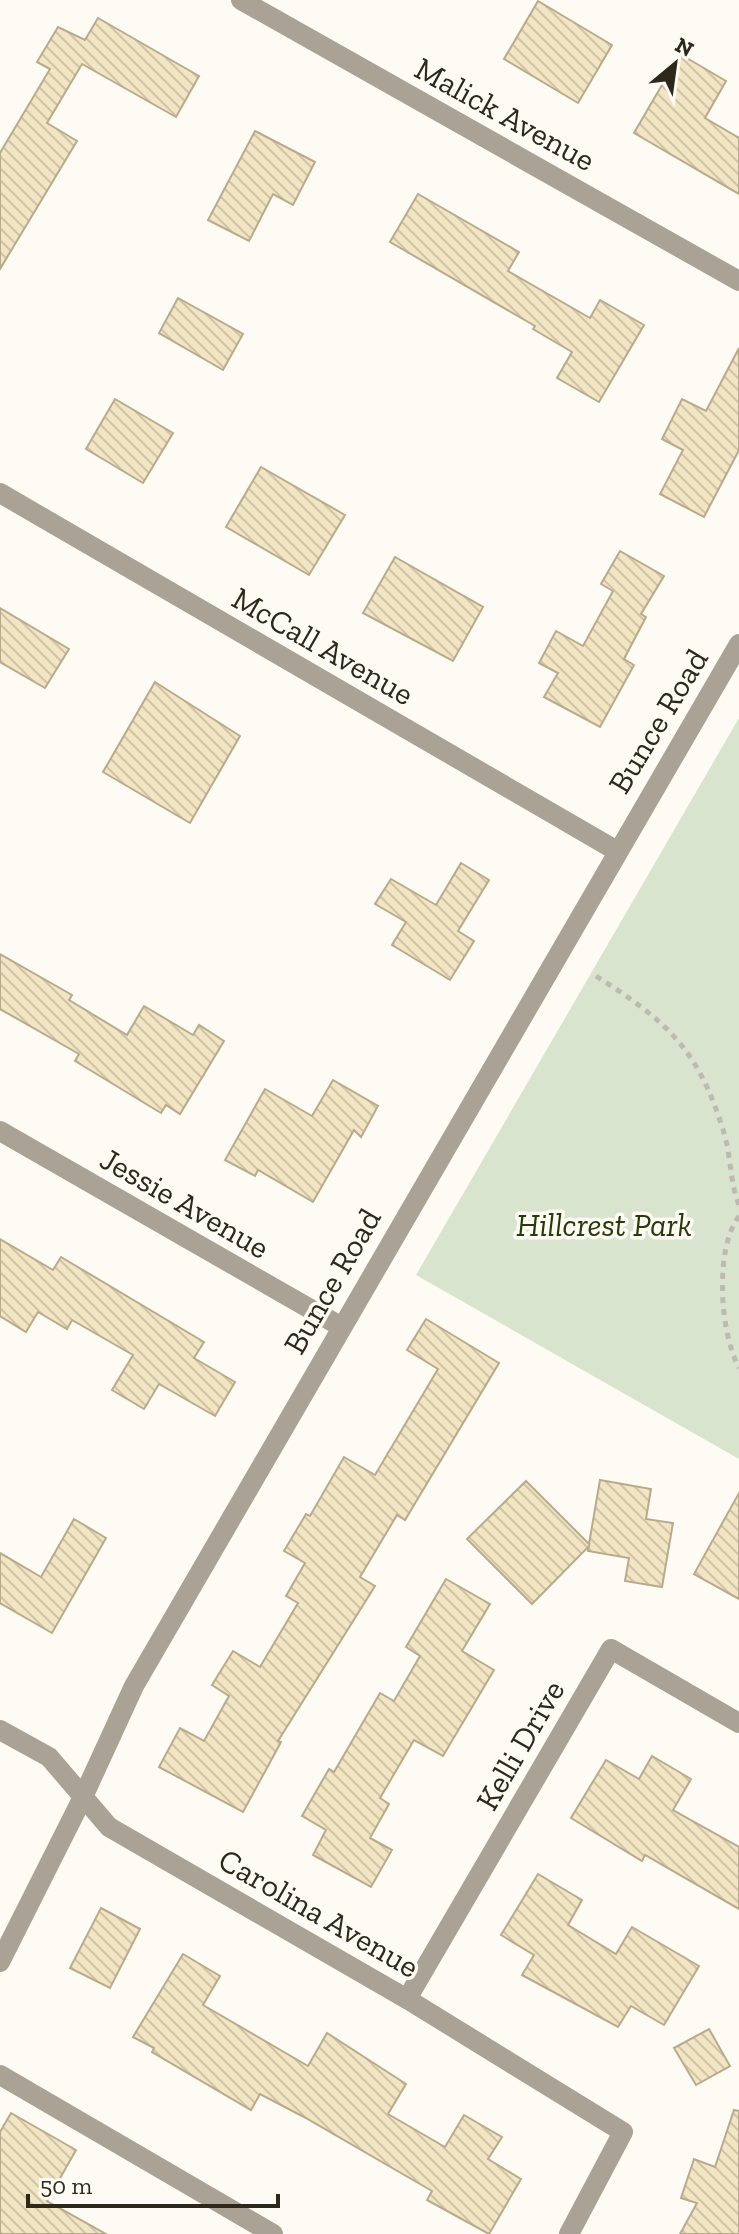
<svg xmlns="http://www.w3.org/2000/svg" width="739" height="2234" font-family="'Zilla Slab',serif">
  <defs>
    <pattern id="building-back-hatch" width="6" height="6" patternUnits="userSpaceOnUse" patternTransform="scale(2)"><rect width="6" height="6" fill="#f2e5c3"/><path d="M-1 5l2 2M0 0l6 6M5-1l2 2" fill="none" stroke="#d0c4a7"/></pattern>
  </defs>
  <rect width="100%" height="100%" fill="#fefbf4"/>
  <!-- green -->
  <polygon fill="#d9e4cf" points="739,718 739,1459 416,1275"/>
  <!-- building -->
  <g fill="url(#building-back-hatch)" stroke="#b8ab8b" stroke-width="2">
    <polygon points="538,1 612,45 578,103 504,59"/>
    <polygon points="98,18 199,76 176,117 82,64 47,123 77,141 0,269 0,153 50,69 37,62 58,27 85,40"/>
    <polygon points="680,54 726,81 705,118 739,138 739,194 634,133"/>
    <polygon points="255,131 315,162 293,205 273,194 249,241 208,220"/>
    <polygon points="418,194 519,252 508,271 590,318 600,300 644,325 599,402 557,378 572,352 533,329 535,326 390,242"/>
    <polygon points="178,298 243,334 223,370 159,333"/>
    <polygon points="739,348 739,450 704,517 660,494 683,450 662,439 682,399 706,411"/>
    <polygon points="115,399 173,433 143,483 86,449"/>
    <polygon points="261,467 345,515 309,575 226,527"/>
    <polygon points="620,551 664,576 641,614 646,617 624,659 634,665 600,727 544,697 558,673 539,663 556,631 583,646 613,591 601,584"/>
    <polygon points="395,557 483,607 453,661 363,613"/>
    <polygon points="0,608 69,649 45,688 0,662"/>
    <polygon points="155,682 240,736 190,823 103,772"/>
    <polygon points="461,863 489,880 458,931 474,941 450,980 392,945 406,922 375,904 391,879 436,905"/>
    <polygon points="0,954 72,995 69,1000 127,1035 144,1006 193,1035 199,1025 224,1041 180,1114 166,1105 161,1113 75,1061 79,1054 0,1009"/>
    <polygon points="333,1080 378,1106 361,1137 354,1130 313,1202 258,1170 255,1176 225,1160 265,1089 312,1116"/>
    <polygon points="0,1239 53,1270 61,1257 204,1342 194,1358 235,1382 215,1416 159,1384 144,1409 112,1390 133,1355 72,1320 67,1329 38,1312 26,1332 0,1316"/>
    <polygon points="426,1319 499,1363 405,1520 397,1515 360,1577 375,1586 278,1741 281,1742 243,1812 159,1767 180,1728 204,1741 229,1696 212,1685 233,1651 260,1667 298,1603 286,1596 305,1563 284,1551 306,1514 310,1516 344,1457 375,1475 438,1369 407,1350"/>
    <polygon points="600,1480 651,1489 646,1519 673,1523 662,1587 625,1581 629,1558 588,1551 589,1546 532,1604 467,1539 526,1481 589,1544"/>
    <polygon points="739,1493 739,1599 694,1574"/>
    <polygon points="74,1519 106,1538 52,1633 0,1603 0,1553 41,1577"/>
    <polygon points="446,1579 490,1604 462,1651 494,1670 443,1756 414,1740 380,1798 389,1804 370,1838 392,1850 371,1887 313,1855 326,1830 302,1816 329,1769 334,1772 380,1693 394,1701 420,1656 406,1647"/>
    <polygon points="652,1756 691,1779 673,1810 739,1847 739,1909 645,1855 642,1861 571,1818 606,1760 639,1779"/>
    <polygon points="538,1874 582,1900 568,1925 616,1954 632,1927 699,1966 664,2025 631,2006 618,2027 522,1975 534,1955 501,1935"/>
    <polygon points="101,1908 140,1929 110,1988 70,1968"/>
    <polygon points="183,1954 220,1976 203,2005 308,2066 327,2033 406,2084 388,2114 445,2147 464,2115 502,2137 488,2159 521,2179 489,2234 427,2200 432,2191 304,2117 260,2094 251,2110 152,2052 154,2048 133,2037"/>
    <polygon points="709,2029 730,2066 696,2085 674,2048"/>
    <polygon points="734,2110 739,2111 739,2234 680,2234 697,2203 681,2198 694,2159 715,2167"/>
    <polygon points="11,2113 76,2150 47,2201 106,2234 0,2234 0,2132"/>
  </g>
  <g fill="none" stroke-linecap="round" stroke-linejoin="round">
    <!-- path -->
    <g stroke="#bebab1" stroke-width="5" stroke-dasharray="6 6" stroke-linecap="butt">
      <path d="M 596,976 C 668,1022 699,1050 724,1133 C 731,1156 730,1183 739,1205"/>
      <path d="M 739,1216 C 714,1250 720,1332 739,1368"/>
    </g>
    <!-- minor -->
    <g stroke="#aaa395" stroke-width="20">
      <polyline points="241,0 739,281"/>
      <polyline points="0,493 617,851"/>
      <polyline points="0,1131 340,1326"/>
      <polyline points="0,1730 49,1757 109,1827 407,1999 623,2132 569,2234"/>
      <polyline points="0,1962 83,1797 134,1686 739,644"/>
      <polyline points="407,1999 611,1649 739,1723"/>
      <polyline points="0,2075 273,2234"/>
    </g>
  </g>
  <g text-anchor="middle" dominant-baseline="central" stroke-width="7" stroke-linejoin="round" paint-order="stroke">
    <!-- street labels -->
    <g font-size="32" fill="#2d281b" stroke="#fefbf4">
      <text transform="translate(505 114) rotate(29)">Malick Avenue</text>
      <text transform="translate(323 646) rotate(30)">McCall Avenue</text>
      <text transform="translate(658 721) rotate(-59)">Bunce Road</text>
      <text transform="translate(185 1203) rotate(30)">Jessie Avenue</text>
      <text transform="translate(332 1281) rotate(-60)">Bunce Road</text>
      <text transform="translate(520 1745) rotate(-60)">Kelli Drive</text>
      <text transform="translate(319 1913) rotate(30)">Carolina Avenue</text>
    </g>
    <!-- park labels -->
    <g font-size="32" font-style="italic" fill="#263b09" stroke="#fefbf4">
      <text x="604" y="1225">Hillcrest Park</text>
    </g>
  </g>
  <!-- north arrow -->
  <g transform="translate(675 64) rotate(29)" stroke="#fefbf4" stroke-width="6" paint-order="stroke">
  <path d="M0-6L14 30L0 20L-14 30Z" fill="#2d281b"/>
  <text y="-12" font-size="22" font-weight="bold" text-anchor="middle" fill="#2d281b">N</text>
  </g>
  <!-- scale -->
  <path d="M28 2194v12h250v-12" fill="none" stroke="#2d281b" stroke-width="4"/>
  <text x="40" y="2194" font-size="24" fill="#2d281b" stroke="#fefbf4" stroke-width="6" paint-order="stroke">50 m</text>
</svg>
